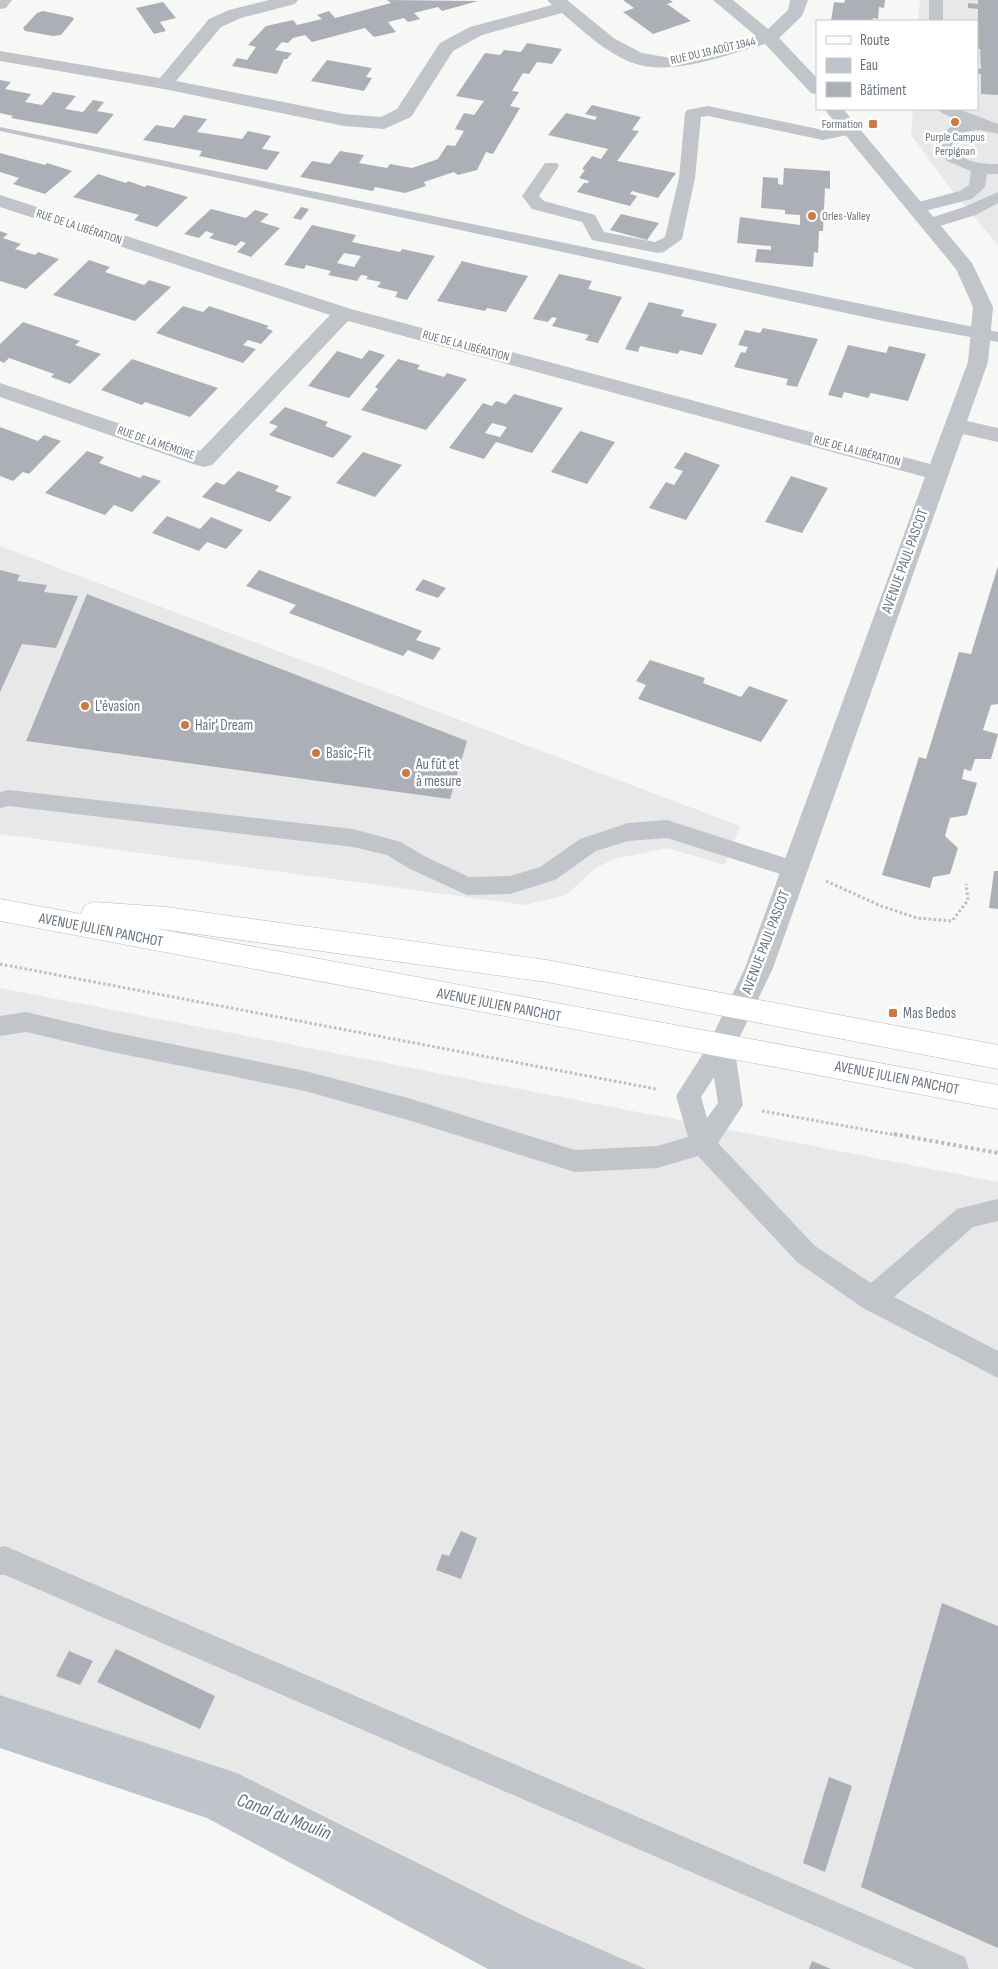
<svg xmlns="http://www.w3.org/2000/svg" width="998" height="1969" font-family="'Sofia Sans Condensed',sans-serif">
  <rect width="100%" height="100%" fill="#f7f7f5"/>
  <!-- built -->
  <g fill="#e8e8e8">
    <polygon points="920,0 998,0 998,245 957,197 911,135 913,109 977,109 977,21 918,21"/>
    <polygon points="0,546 740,826 725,865 667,848 615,859 597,867 566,895 525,905 0,834"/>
    <polygon points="0,988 998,1182 998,1969 646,1969 526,1917 237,1773 0,1695"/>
  </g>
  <!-- water -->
  <g fill="#bec4ca">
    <polygon points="0,127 998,332 998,342 888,322 0,131"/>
    <polygon points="0,1695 237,1773 526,1917 646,1969 488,1969 207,1818 0,1748"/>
  </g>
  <!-- building -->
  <g fill="#acb0b6" fill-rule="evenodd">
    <polygon points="387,0 478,1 442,11 438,7 414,13 420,19 408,22 404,18 388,22 396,32 374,37 365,28 312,42 305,35 293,38 288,43 282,42 275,50 292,53 287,59 284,59 277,74 232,66 237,58 247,60 256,47 248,45 266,26 293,20 297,25 322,19 317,15 329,11 335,18 391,3"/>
    <polygon points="623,0 670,0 673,2 667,4 691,21 653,34 623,12 634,8"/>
    <polygon points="845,0 885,0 884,8 879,7 878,19 873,18 873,21 831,21 834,2 844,3"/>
    <polygon points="978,0 998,0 998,95 981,94 981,74 977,74 977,68 981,69 980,49 977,49 978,9 968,8 968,3 978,4"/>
    <polygon points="163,2 176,18 160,22 166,31 154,34 136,8"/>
    <polygon points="43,11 72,17 74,19 61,35 53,36 25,31 23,28 37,13"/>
    <polygon points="527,43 562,49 552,64 537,62 529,74 523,73 512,91 519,92 510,106 520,108 493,154 486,152 477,170 458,175 454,172 424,182 426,186 405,193 375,187 373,191 300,177 312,161 330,164 340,151 364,155 359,163 387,168 390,164 412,168 438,159 447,145 455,146 464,131 455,129 464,113 474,115 484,101 456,96 485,53 500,55 504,50 521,52"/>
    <polygon points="327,60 372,68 366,77 372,78 364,91 311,81"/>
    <polygon points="0,80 11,82 5,89 31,94 25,102 42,105 53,92 76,96 65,109 83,112 93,100 104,102 97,111 114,114 97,134 11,118 13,116 0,113"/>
    <polygon points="592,105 641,117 632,130 639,131 617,161 676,173 658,198 632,191 630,194 637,196 630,206 577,192 584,183 588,183 589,181 579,178 585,170 582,169 592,156 601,159 608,149 548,135 566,113 595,120 597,117 585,114"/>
    <polygon points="184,115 207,119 197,132 242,139 248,131 271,136 262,149 280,152 267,170 199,156 202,151 143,140 156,125 174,128"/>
    <polygon points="0,153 45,165 47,163 72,171 45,194 13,184 19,178 0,172"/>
    <polygon points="784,168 830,171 830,189 825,188 823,231 819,231 818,253 814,252 813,267 755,262 757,249 771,250 771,246 737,243 740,217 800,225 800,215 785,214 785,210 761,208 763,177 778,178 778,184 783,185"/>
    <polygon points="98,174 126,183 128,181 145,187 147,185 188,197 157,227 134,220 139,215 73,197"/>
    <polygon points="301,207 309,209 301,220 293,218"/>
    <polygon points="211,209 246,218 255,210 269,214 260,222 280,228 251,257 237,252 246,243 241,241 236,246 209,238 214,234 206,231 199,238 184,234"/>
    <polygon points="621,214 659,223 647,240 610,230"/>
    <path d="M 312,225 L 356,235 L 352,242 L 400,252 L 402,249 L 435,256 L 407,300 L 395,297 L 398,292 L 377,287 L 381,282 L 366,279 L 368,276 L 361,275 L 357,281 L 328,275 L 331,271 L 306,265 L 304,269 L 284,265 ZM 344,253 L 361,256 L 354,267 L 337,263 Z"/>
    <polygon points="0,231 8,234 3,238 21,244 15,249 35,255 38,252 59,259 26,289 0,281"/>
    <polygon points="89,260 110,267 105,272 144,285 149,280 171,287 135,321 53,295"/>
    <polygon points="462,261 482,266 528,276 506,312 487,308 485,311 437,301"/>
    <polygon points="559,274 592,281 588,289 622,297 598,343 585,340 589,335 552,326 557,318 552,317 548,322 533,319"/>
    <polygon points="649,302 684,310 681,316 717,324 702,355 680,350 678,354 640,346 638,352 625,349"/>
    <polygon points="183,306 203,312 209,306 269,326 266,328 273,331 261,344 248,340 243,345 256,349 243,363 156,333"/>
    <polygon points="23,322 80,341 75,345 101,354 70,384 51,377 54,374 9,358 4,363 0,361 0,344"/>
    <polygon points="763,328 818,339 797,387 786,385 788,379 734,367 741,352 745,353 748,347 738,345 745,330 760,333"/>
    <polygon points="848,345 886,353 889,346 926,354 908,401 871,393 868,398 844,392 842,398 828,395"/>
    <polygon points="369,350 385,355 349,398 308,386 337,351 362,359"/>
    <polygon points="132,359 173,373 218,388 190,417 145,402 142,405 101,390"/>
    <polygon points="398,359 420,365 417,369 444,377 447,373 467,379 426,430 361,410 378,389 375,387"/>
    <path d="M 514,394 L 563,408 L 532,453 L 496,442 L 484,459 L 449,448 L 483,403 L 492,406 L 496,401 L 506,404 ZM 492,423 L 507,427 L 500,437 L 485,433 Z"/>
    <polygon points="285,407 328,422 325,426 352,436 333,458 269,435 278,426 269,423"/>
    <polygon points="0,427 38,441 44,435 61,441 29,474 23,472 13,481 0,476"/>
    <polygon points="580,431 615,442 587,484 551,472"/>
    <polygon points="87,451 104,457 99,463 140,478 143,475 161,481 132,512 114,505 105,515 45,493"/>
    <polygon points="363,452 402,465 375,497 336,483"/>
    <polygon points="685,452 720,465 686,520 649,508 666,482 674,485 683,471 674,468"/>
    <polygon points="238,471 279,486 275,491 292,497 270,522 202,497 216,482 224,485"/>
    <polygon points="791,476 828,488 802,533 765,522"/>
    <polygon points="167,516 200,529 211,517 243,530 226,549 207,542 199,551 152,533"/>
    <polygon points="998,566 998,704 991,705 983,730 998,734 991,759 975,759 971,771 964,769 962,779 977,783 967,815 950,818 945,836 958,848 950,874 933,877 930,888 882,875 919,757 926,759 959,652 971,654"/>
    <polygon points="0,570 20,575 17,581 47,585 44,592 78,596 56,648 22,644 0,692"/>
    <polygon points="259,570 422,631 416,640 441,648 433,660 408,650 403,656 289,613 296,605 246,586"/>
    <polygon points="423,579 446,588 438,598 415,590"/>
    <polygon points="87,594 467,741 450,799 26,741"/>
    <polygon points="650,660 705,678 703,683 741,697 749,686 788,700 761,742 638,699 646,685 636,681"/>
    <polygon points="994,871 998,871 998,909 989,908"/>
    <polygon points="461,1531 477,1538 461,1579 436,1570 442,1554 449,1556"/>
    <polygon points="942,1603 998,1626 998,1948 861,1887"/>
    <polygon points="116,1649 215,1696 200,1729 97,1682"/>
    <polygon points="69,1651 93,1661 80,1685 56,1676"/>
    <polygon points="829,1777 852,1786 825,1872 803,1863"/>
    <polygon points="812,1961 831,1969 809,1969"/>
  </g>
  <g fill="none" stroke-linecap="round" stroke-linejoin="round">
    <!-- secondary casing -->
    <g stroke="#b6b9be" stroke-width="1">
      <polygon id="secondary" points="0,899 81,914 85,905 94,902 166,907 547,960 998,1045 998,1069 547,982 153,928 998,1085 998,1109 0,921"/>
    </g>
    <!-- path-far1 -->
    <g stroke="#bbbdc0" stroke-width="3" stroke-dasharray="2.5 2.5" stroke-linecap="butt">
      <polyline points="826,881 881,906 917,918 952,921 968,900 966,884"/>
      <polyline points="0,964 656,1089"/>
      <polyline points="762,1111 901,1136"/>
    </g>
    <!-- path -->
    <polyline stroke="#bbbdc0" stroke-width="4" stroke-dasharray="3 3" stroke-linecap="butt" points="894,1134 998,1153"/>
    <!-- lane -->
    <g fill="#c1c4c8" fill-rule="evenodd">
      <rect x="929" y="0" width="14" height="21"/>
      <polygon points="708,106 823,130 851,125 859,130 857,133 823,140 708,116 701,117 695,178 682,239 664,252 658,253 592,240 582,222 532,209 522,196 545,163 557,163 559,166 539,196 544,201 595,215 604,232 655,242 665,237 679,178 685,113 687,110"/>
      <path d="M 938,109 L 959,109 L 998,124 L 998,134 C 980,129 963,126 952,144 C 962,163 979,164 998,164 L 998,174 L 987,174 L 985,187 L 972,199 L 917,213 L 911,212 L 909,208 L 911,204 L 960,191 L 969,185 L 971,171 L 947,161 L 936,144 L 949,128 L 962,122 L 940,112 Z"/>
      <polygon points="998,192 998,203 976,215 930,229 924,228 922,224 924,220 964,207"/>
      <polygon points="9,790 353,829 401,842 426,857 469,877 510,876 540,867 580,839 628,823 667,820 801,863 804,869 801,875 793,878 667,838 628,841 596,851 555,880 510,894 467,895 410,869 387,855 353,847 9,806 0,808 0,792"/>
      <path d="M 26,1012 L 107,1031 L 305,1071 L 408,1098 L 575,1150 L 657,1146 L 688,1137 L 676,1096 L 713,1038 L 722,1035 L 731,1038 L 734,1045 L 743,1105 L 718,1143 L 815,1246 L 871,1283 L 957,1209 L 998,1199 L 998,1221 L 973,1227 L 894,1297 L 998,1351 L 998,1378 L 863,1308 L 797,1262 L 698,1156 L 657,1168 L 575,1172 L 408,1120 L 305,1091 L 107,1051 L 26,1032 L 0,1036 L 0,1016 ZM 714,1077 L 718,1103 L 707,1118 L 701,1097 Z"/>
      <polygon points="5,1546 965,1957 969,1969 915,1969 5,1575 0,1575 0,1547"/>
    </g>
    <!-- street -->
    <g fill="#c1c4c8" fill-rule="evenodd">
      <polygon points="0,0 12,0 6,8 0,9"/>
      <path d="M 269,0 L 298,0 L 295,4 L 241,18 L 221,27 L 176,81 L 344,114 L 381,117 L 397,109 L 440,43 L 470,27 L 552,5 L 547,0 L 567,0 L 615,39 L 642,53 L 671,58 L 756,36 L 713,0 L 733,0 L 768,29 L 788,10 L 790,0 L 808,0 L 802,16 L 779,38 L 817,78 L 817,94 L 811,93 L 765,44 C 725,55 671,78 630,62 C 604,51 583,31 562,13 L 482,35 L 453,51 L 411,117 L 384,129 L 344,126 L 164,89 L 0,61 L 0,51 L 160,78 L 209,19 L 229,10 Z"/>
      <polygon points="824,109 843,109 972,263 993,307 988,362 967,421 998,428 998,442 963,434 773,968 732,1053 722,1057 712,1053 708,1045 745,968 925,477 348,321 212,465 204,467 196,465 0,397 0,383 200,451 330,315 0,207 0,195 351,309 930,464 968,362 973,307 956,269"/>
    </g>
    <!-- secondary -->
    <use href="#secondary" fill="#fff" fill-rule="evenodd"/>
  </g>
  <!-- markers -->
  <g fill="#d0773c" stroke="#fff" stroke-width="2">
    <circle cx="955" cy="122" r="5"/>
    <rect x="868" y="119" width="10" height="10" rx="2.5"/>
    <circle cx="812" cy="216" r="5"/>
    <circle cx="85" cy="706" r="5"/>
    <circle cx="185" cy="725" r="5"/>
    <circle cx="316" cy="753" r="5"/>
    <circle cx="406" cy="773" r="5"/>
    <rect x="888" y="1008" width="10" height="10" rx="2.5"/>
  </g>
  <g text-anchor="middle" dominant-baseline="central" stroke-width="5" stroke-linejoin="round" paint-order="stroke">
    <!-- far-street labels -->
    <g font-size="12" fill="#6a7382" stroke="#fff">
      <text transform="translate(713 51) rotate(-13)">RUE DU 19 AOÛT 1944</text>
      <text transform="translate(79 227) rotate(18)">RUE DE LA LIBÉRATION</text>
      <text transform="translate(466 346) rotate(15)">RUE DE LA LIBÉRATION</text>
      <text transform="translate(156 443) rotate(19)">RUE DE LA MÉMOIRE</text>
      <text transform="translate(857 451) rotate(15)">RUE DE LA LIBÉRATION</text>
    </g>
    <!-- far-poi labels -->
    <g font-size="12" fill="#6a7382" stroke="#fff" text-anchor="end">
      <text x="863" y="124">Formation</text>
      <text x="955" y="137" text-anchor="middle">Purple Campus<tspan x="955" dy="14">Perpignan</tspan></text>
      <text x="822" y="216" text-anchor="start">Orles-Valley</text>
    </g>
    <!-- street labels -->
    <g font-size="15" fill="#6a7382" stroke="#fff">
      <text transform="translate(905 561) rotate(-70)">AVENUE PAUL PASCOT</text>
      <text transform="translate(101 930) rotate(11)">AVENUE JULIEN PANCHOT</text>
      <text transform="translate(766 942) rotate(-69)">AVENUE PAUL PASCOT</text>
      <text transform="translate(499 1005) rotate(11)">AVENUE JULIEN PANCHOT</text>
      <text transform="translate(897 1078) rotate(11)">AVENUE JULIEN PANCHOT</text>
    </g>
    <!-- poi labels -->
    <g font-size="15" fill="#6a7382" stroke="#fff" text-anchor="start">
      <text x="95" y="706">L'évasion</text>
      <text x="195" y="725">Hair' Dream</text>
      <text x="326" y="753">Basic-Fit</text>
      <text x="416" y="764">Au fût et<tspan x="416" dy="17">à mesure</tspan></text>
      <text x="903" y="1013">Mas Bedos</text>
    </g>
    <!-- near-water labels -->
    <g font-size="19" font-style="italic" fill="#65737e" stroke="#fff">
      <text transform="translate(284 1817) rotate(21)">Canal du Moulin</text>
    </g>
  </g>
  <!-- legend -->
  <rect x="816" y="20" width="162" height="90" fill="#ffffff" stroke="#c3c7cd"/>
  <rect x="826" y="36" width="25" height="8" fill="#ffffff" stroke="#c3c7cd"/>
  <text x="860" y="45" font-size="15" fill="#6a7382">Route</text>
  <rect x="826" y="58" width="25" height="15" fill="#bec4ca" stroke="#c3c7cd"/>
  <text x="860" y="70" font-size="15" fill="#6a7382">Eau</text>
  <rect x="826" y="82" width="25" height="15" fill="#acb0b6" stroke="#c3c7cd"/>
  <text x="860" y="95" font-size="15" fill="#6a7382">Bâtiment</text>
</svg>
